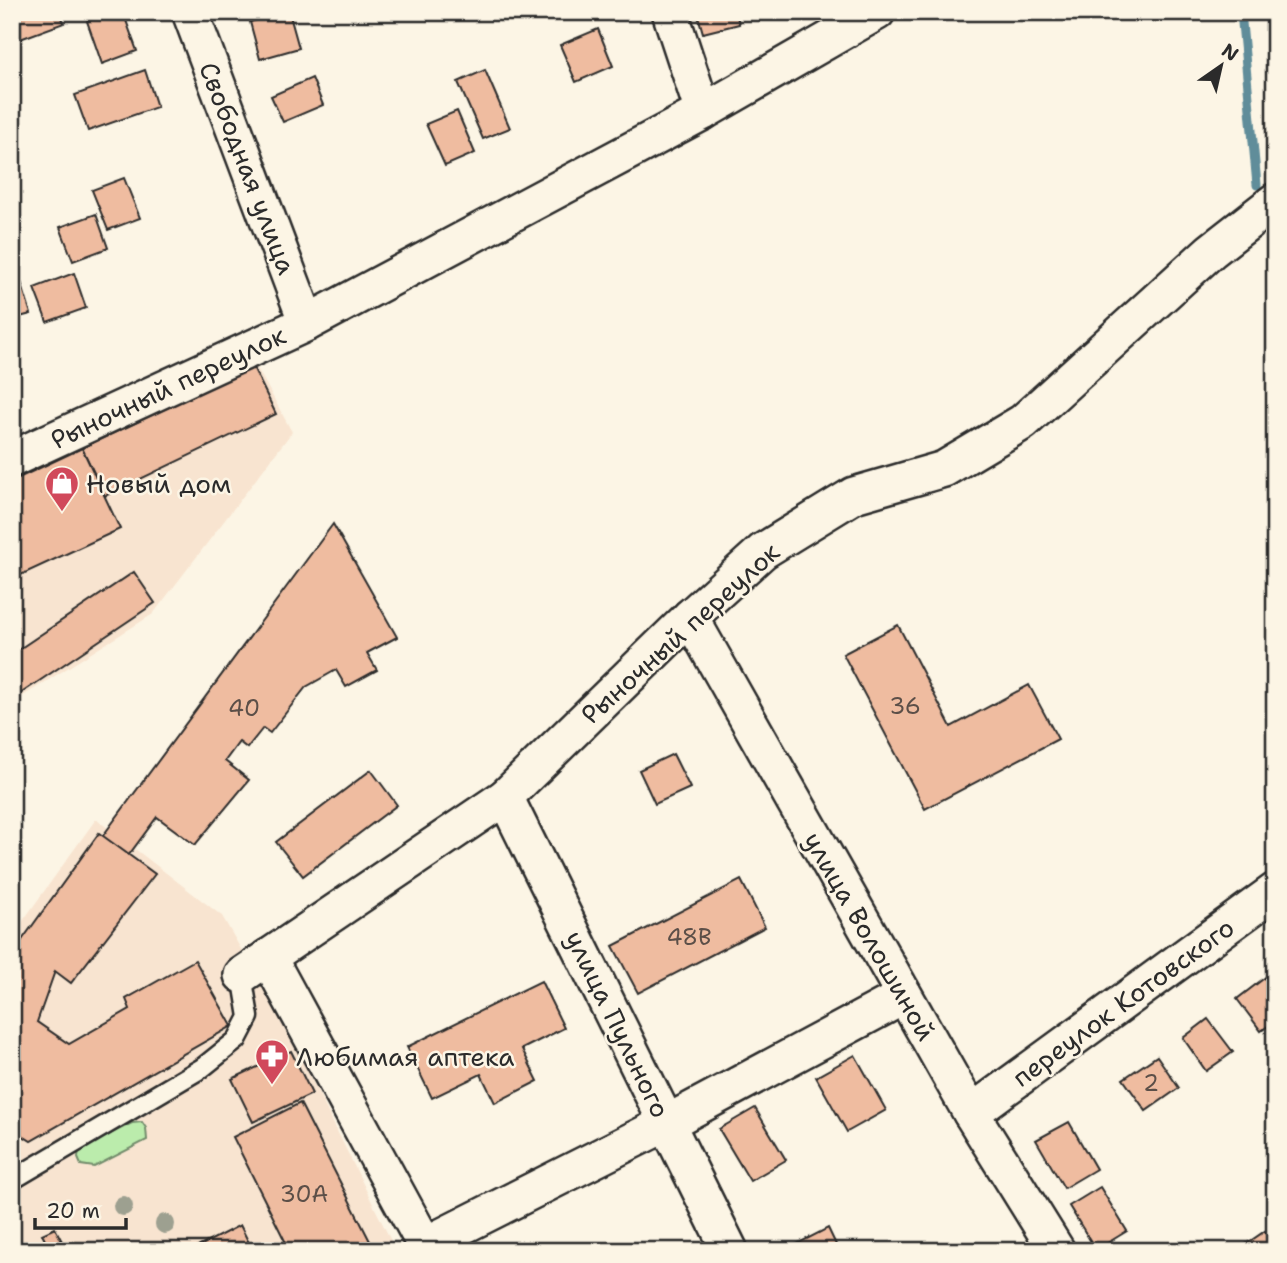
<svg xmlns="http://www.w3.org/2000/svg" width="1287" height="1263" font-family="'Shantell Sans',sans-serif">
  <rect width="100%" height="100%" fill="#fcf5e5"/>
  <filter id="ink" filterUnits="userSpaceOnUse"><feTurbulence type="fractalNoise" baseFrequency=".0143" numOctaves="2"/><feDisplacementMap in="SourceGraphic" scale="14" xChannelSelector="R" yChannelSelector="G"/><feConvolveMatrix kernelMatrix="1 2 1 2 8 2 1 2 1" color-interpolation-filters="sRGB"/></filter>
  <g filter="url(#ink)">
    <!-- built -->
    <g fill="#f8e4d0">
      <polygon points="255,364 292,432 153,614 12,703 12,476"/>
      <polygon points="96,819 222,916 289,1033 396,1251 12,1251 12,936"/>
    </g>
    <!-- green -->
    <polygon fill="#bbecac" stroke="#738c6c" stroke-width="2" points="142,1122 146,1128 147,1140 94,1167 81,1165 78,1158 79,1149 132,1123"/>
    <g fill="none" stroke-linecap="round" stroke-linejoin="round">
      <!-- stream -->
      <polyline stroke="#608d9a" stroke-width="9" points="1241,12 1257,185"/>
    </g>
    <!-- building -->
    <g fill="#efbca0" stroke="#2b2b2b" stroke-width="2">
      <polygon points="12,12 60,12 64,23 12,42"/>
      <polygon points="111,12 123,12 137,51 102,64 87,21"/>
      <polygon points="284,12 289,12 299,48 260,59 250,22"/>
      <polygon points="697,12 736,12 739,24 703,33"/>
      <polygon points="598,29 613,66 576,82 560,45"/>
      <polygon points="145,70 157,107 88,131 75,95"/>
      <polygon points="485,70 510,128 483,139 458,82"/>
      <polygon points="312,78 323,105 283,122 271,96"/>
      <polygon points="457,111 475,153 445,166 426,124"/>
      <polygon points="124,178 140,218 108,230 92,190"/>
      <polygon points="96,214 108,248 73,261 60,227"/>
      <polygon points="13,256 31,314 12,319 12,257"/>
      <polygon points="74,273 86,308 47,322 34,288"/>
      <polygon points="253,367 276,414 105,496 82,448"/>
      <polygon points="82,448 120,529 12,579 12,481"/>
      <polygon points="333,524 397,637 367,653 377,670 346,687 336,670 306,687 270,733 263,728 247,748 239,742 225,761 249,780 195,845 157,817 128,856 102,837"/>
      <polygon points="134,572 155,603 14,698 12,654"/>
      <polygon points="898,625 951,727 1029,685 1058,739 925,809 843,654"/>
      <polygon points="673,754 690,788 655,804 639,770"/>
      <polygon points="371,770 397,805 303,876 276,842"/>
      <polygon points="99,833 155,874 71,983 55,971 37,1022 69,1044 130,1009 126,999 195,960 232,1026 31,1141 12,1129 12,954"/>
      <polygon points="741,880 765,927 638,993 613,946"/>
      <polygon points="1271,973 1275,979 1275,1021 1261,1031 1237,999"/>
      <polygon points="541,981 564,1028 522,1049 538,1081 495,1103 481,1074 432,1098 407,1047"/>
      <polygon points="1208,1019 1233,1052 1206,1071 1183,1038"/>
      <polygon points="291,1051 312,1094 253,1122 232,1079"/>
      <polygon points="855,1055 886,1110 847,1132 816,1077"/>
      <polygon points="1157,1056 1179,1088 1146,1111 1123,1079"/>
      <polygon points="300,1103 375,1251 290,1251 233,1137"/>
      <polygon points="755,1108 786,1160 750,1181 719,1129"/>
      <polygon points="1069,1122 1096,1169 1064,1188 1036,1140"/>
      <polygon points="1100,1187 1127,1231 1096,1250 1069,1206"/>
      <polygon points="240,1225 253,1251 190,1251"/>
      <polygon points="55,1228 65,1247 50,1251 42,1234"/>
      <polygon points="828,1228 839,1251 786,1251 785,1250"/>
      <polygon points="1265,1231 1275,1245 1275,1251 1251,1251 1246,1244"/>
    </g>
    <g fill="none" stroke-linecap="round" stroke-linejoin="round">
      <!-- service casing -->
      <g stroke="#2b2b2b" stroke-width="23">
        <polyline id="service" points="12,1180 202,1068 237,1040 249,1017 242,975"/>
      </g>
      <!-- minor casing -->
      <g stroke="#2b2b2b" stroke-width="40">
        <g id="minor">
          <polyline points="190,12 307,323"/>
          <polyline points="670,12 703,112"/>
          <polyline points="12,459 307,323 703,112 877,12"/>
          <polyline points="690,617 971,1113 1057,1251"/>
          <polyline points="505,797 730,1251"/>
          <polyline points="268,957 425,1245 667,1123 904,996"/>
          <polyline points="242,975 505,797 690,617 763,551 854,495 944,469 1023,422 1211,251 1275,201"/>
          <polyline points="971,1113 1275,891"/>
        </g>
      </g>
      <!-- service -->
      <use href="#service" stroke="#fcf5e5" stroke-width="18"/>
      <!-- minor -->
      <use href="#minor" stroke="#fcf5e5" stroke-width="35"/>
    </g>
    <!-- trees -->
    <g fill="#9da090">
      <circle cx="123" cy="1206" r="10"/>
      <circle cx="165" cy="1224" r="10"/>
    </g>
  </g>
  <!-- icons -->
  <defs>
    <g id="shop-pin" transform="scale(1.75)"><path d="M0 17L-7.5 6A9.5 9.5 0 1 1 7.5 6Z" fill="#d1495b" stroke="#fcf5e5"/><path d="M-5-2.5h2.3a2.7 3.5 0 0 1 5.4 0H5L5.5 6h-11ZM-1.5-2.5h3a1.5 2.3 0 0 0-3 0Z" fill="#fff"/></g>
    <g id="pharmacy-pin" transform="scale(1.75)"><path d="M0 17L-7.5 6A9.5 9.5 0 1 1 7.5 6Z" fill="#d1495b" stroke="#fcf5e5"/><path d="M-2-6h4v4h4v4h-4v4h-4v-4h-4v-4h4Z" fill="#fff"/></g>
  </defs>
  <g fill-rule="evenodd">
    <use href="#shop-pin" x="62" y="483"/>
    <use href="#pharmacy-pin" x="272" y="1056"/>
  </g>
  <g text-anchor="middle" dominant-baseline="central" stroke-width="5" stroke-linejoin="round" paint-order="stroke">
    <!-- number labels -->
    <g font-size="23" fill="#5c4f48">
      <text x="905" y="706">36</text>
      <text x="244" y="708">40</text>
      <text x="689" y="937">48В</text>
      <text x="1151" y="1083">2</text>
      <text x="304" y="1194">30А</text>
    </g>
    <!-- street labels -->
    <g font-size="26" fill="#2b2b2b" stroke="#fcf5e5">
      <text transform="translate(248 168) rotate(69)">Свободная улица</text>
      <text transform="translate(168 387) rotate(-25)">Рыночный переулок</text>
      <text transform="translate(680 633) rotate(-42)">Рыночный переулок</text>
      <text transform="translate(870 936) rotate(60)">улица Волошиной</text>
      <text transform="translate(1123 1002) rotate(-36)">переулок Котовского</text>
      <text transform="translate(618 1024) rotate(64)">улица Пульного</text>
    </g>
    <!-- poi labels -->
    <g font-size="26" fill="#2b2b2b" stroke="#fcf5e5" text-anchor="start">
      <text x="86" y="483">Новый дом</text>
      <text x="296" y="1056">Любимая аптека</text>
    </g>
  </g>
  <!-- margin -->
  <rect width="1287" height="1263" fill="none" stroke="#fcf5e5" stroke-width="42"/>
  <rect x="21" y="21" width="1245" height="1221" fill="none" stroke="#2b2b2b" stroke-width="2.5" filter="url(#ink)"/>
  <!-- north arrow -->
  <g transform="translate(1221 66) rotate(34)" stroke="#fcf5e5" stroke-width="5" paint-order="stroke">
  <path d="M0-5L12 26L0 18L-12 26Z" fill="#2b2b2b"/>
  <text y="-10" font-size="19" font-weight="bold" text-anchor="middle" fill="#2b2b2b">N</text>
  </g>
  <!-- scale -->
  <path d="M35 1218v10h91v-10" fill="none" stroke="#2b2b2b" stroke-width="3.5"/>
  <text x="46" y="1218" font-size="21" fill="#2b2b2b" stroke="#fcf5e5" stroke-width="5" paint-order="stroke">20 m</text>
</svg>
